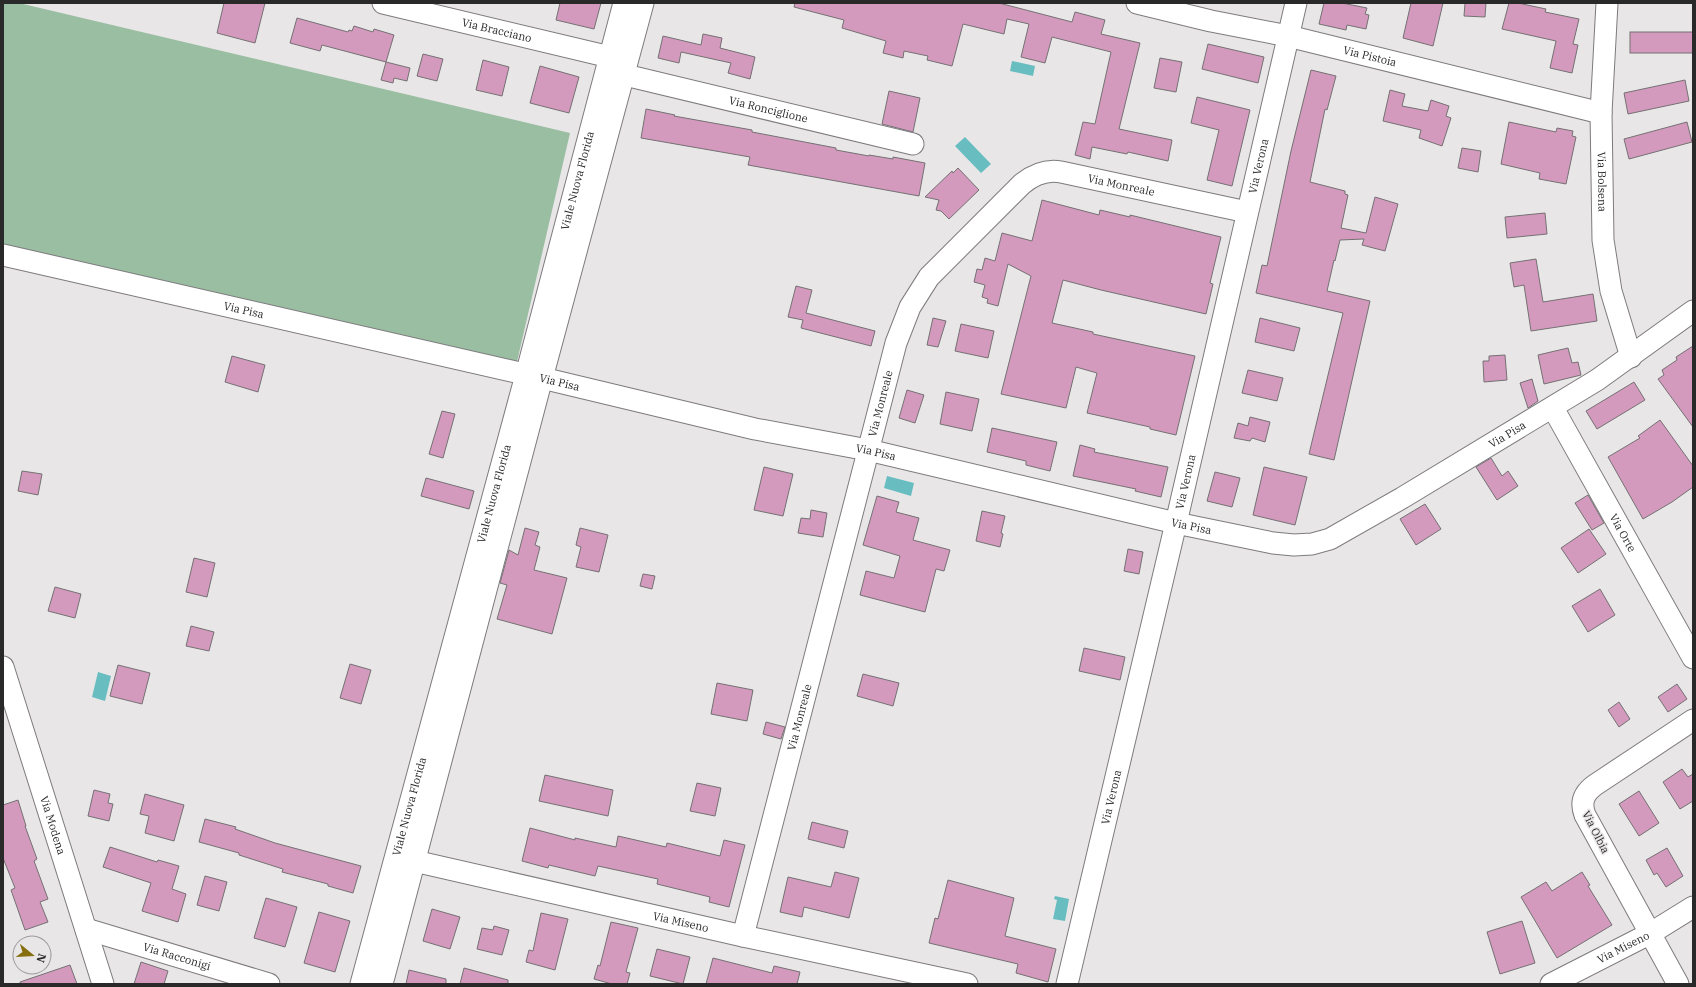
<svg xmlns="http://www.w3.org/2000/svg" width="1696" height="987" font-family="'IBM Plex Serif',serif">
  <rect width="100%" height="100%" fill="#e9e6e8"/>
  <!-- green -->
  <polygon fill="#9abea1" points="3,3 19,3 570,133 516,366 3,249"/>
  <!-- water -->
  <g fill="#68bdc0">
    <polygon points="1012,61 1035,66 1033,76 1010,71"/>
    <polygon points="965,137 991,164 981,173 955,146"/>
    <polygon points="887,476 914,483 911,496 884,488"/>
    <polygon points="98,672 111,676 105,701 92,697"/>
    <polygon points="1055,896 1069,899 1065,921 1053,919 1057,900 1054,899"/>
  </g>
  <!-- building -->
  <g fill="#d49abd" stroke="#747173">
    <polygon points="224,3 265,3 255,43 217,33"/>
    <polygon points="560,3 601,3 594,29 556,20"/>
    <polygon points="795,3 999,3 1072,22 1075,12 1105,20 1101,34 1140,43 1119,129 1172,140 1168,161 1128,152 1127,154 1092,147 1090,159 1075,155 1083,122 1095,124 1111,52 1052,37 1045,63 1021,57 1029,24 1007,19 1004,34 963,24 952,66 927,60 928,56 904,51 903,58 883,53 886,41 842,28 844,20 794,7"/>
    <polygon points="1324,3 1342,3 1367,8 1365,14 1369,15 1366,29 1347,25 1346,30 1319,24"/>
    <polygon points="1411,3 1443,3 1433,46 1403,38"/>
    <polygon points="1465,3 1486,3 1485,17 1464,16"/>
    <polygon points="1509,3 1518,3 1546,9 1545,12 1579,19 1573,44 1578,45 1572,73 1550,68 1556,41 1502,29"/>
    <polygon points="297,18 348,32 349,30 352,31 354,26 373,32 374,29 394,35 386,62 322,45 320,51 290,43"/>
    <rect x="1630" y="32" width="63" height="21"/>
    <polygon points="703,34 722,38 720,48 755,57 750,79 728,73 731,63 681,52 679,63 658,58 663,36 701,45"/>
    <polygon points="1208,44 1264,57 1258,83 1202,69"/>
    <polygon points="423,54 443,59 437,81 417,76"/>
    <polygon points="1160,58 1182,62 1176,92 1154,88"/>
    <polygon points="483,60 509,67 502,96 476,90"/>
    <polygon points="386,62 410,68 407,81 394,78 393,83 381,80"/>
    <polygon points="540,66 579,77 569,113 530,103"/>
    <polygon points="1311,70 1336,76 1327,110 1325,109 1310,182 1345,191 1345,194 1348,195 1341,228 1366,233 1375,197 1398,204 1385,251 1362,245 1364,239 1340,240 1335,261 1334,260 1327,291 1370,301 1334,460 1309,454 1343,313 1256,293 1262,265 1267,266 1291,151"/>
    <polygon points="1685,80 1689,101 1628,114 1624,93"/>
    <polygon points="1390,90 1405,94 1402,106 1428,111 1431,100 1449,106 1446,116 1451,118 1442,146 1419,138 1421,130 1383,121"/>
    <polygon points="889,91 920,98 913,132 882,124"/>
    <polygon points="1197,97 1250,110 1232,186 1207,180 1219,130 1191,123"/>
    <polygon points="646,109 675,115 674,116 752,130 752,132 836,148 836,150 869,156 869,155 893,159 893,157 925,163 919,196 748,165 750,157 641,138"/>
    <polygon points="1509,122 1556,132 1557,128 1573,131 1572,136 1576,137 1566,184 1539,179 1540,173 1501,164"/>
    <polygon points="1687,122 1692,142 1629,159 1624,139"/>
    <polygon points="1462,148 1481,151 1478,172 1458,168"/>
    <polygon points="958,168 979,190 949,219 941,211 936,210 939,200 925,197 952,171 953,173"/>
    <polygon points="1042,200 1099,215 1100,210 1130,217 1130,215 1221,237 1210,283 1213,284 1206,314 1101,290 1063,280 1052,323 1093,332 1093,334 1195,356 1176,435 1150,429 1150,427 1087,413 1097,373 1076,367 1066,408 1001,394 1031,276 1008,264 998,306 987,303 988,299 982,297 985,285 974,282 977,269 982,270 985,258 995,261 1002,233 1032,241"/>
    <polygon points="1545,213 1547,234 1507,238 1505,217"/>
    <polygon points="1536,259 1543,302 1593,294 1597,321 1531,331 1524,285 1514,287 1510,263"/>
    <polygon points="796,286 812,290 806,313 875,331 871,346 801,328 803,320 788,317"/>
    <polygon points="933,318 946,321 938,347 927,345"/>
    <polygon points="1260,318 1300,328 1294,351 1255,342"/>
    <polygon points="961,324 994,331 988,358 955,351"/>
    <polygon points="1693,346 1693,427 1658,379 1664,375 1662,370 1677,360 1676,357"/>
    <polygon points="1568,348 1572,363 1578,362 1581,375 1544,384 1538,355"/>
    <polygon points="1505,355 1507,380 1484,382 1483,361 1489,361 1489,356"/>
    <polygon points="232,356 265,365 258,392 225,382"/>
    <polygon points="1248,370 1283,378 1277,401 1242,393"/>
    <polygon points="1532,379 1538,401 1528,408 1520,383"/>
    <polygon points="1634,382 1645,400 1597,429 1586,411"/>
    <polygon points="907,390 924,395 915,423 899,418"/>
    <polygon points="946,392 979,399 972,431 940,424"/>
    <polygon points="442,411 455,414 443,458 429,454"/>
    <polygon points="1250,417 1270,422 1265,442 1252,438 1250,441 1234,438 1238,423 1248,426"/>
    <polygon points="1660,420 1693,466 1693,487 1672,502 1643,519 1608,457 1640,438 1638,436"/>
    <polygon points="992,428 1057,442 1050,471 1026,465 1026,461 987,452"/>
    <polygon points="1080,445 1095,449 1094,452 1168,467 1161,497 1135,491 1136,489 1073,476"/>
    <polygon points="1491,458 1502,476 1508,471 1518,486 1497,500 1476,467"/>
    <polygon points="764,467 793,474 783,516 754,510"/>
    <polygon points="1264,467 1307,477 1295,525 1253,515"/>
    <polygon points="22,471 42,474 38,495 18,491"/>
    <polygon points="1215,472 1240,478 1232,507 1207,501"/>
    <polygon points="426,478 474,491 469,509 421,496"/>
    <polygon points="1588,495 1604,523 1592,530 1575,503"/>
    <polygon points="877,496 899,502 896,512 919,518 913,540 950,550 944,571 936,569 925,612 860,595 866,571 894,578 900,556 863,545"/>
    <polygon points="1425,504 1441,529 1416,545 1400,519"/>
    <polygon points="811,510 827,513 823,537 798,533 801,518 810,519"/>
    <polygon points="982,511 1005,516 1001,533 1003,534 1000,547 976,541"/>
    <polygon points="525,528 539,532 535,545 540,547 534,570 567,578 552,634 497,619 507,585 500,583 509,550 518,555"/>
    <polygon points="580,528 608,535 599,572 576,567 581,547 576,545"/>
    <polygon points="1589,529 1606,554 1578,573 1561,548"/>
    <polygon points="1128,549 1143,552 1139,574 1124,571"/>
    <polygon points="194,558 215,563 207,597 186,592"/>
    <polygon points="643,574 655,576 652,589 640,586"/>
    <polygon points="55,587 81,594 75,618 48,611"/>
    <polygon points="1600,589 1615,615 1588,632 1572,606"/>
    <polygon points="191,626 214,632 209,651 186,646"/>
    <polygon points="1084,648 1125,657 1120,680 1079,671"/>
    <polygon points="350,664 371,670 361,704 340,698"/>
    <polygon points="118,665 150,673 142,704 110,696"/>
    <polygon points="863,674 899,683 893,706 857,696"/>
    <polygon points="717,683 753,690 747,721 711,714"/>
    <polygon points="1677,684 1687,699 1668,712 1658,697"/>
    <polygon points="1619,702 1630,719 1619,727 1608,710"/>
    <polygon points="766,722 785,727 781,739 763,734"/>
    <polygon points="1682,769 1688,777 1693,774 1693,801 1680,809 1663,782"/>
    <polygon points="545,775 613,790 608,816 539,801"/>
    <polygon points="697,783 721,788 715,816 690,811"/>
    <polygon points="94,790 110,794 108,803 113,804 109,821 88,816"/>
    <polygon points="1639,791 1659,823 1639,836 1619,804"/>
    <polygon points="145,794 184,805 174,841 145,833 149,816 140,814"/>
    <polygon points="18,800 26,826 25,826 37,859 34,861 48,899 40,902 48,922 25,930 11,890 15,888 3,858 3,805"/>
    <polygon points="205,819 236,827 235,829 275,843 361,866 353,893 328,886 328,884 282,872 283,869 239,855 239,853 199,842"/>
    <polygon points="812,822 848,831 844,848 808,839"/>
    <polygon points="530,828 575,840 575,838 616,847 618,836 666,847 667,843 720,856 724,840 745,845 729,907 709,902 710,897 657,884 658,879 598,866 595,876 549,865 548,868 522,861"/>
    <polygon points="110,847 157,862 158,860 179,866 172,889 186,894 178,922 142,911 151,883 103,867"/>
    <polygon points="1667,848 1683,876 1666,887 1657,873 1654,875 1646,860"/>
    <polygon points="835,872 859,878 849,918 804,907 802,917 780,912 788,877 831,887"/>
    <polygon points="1582,872 1590,885 1588,886 1612,925 1557,958 1521,897 1546,882 1552,891"/>
    <polygon points="205,876 227,882 219,911 197,905"/>
    <polygon points="948,880 1014,898 1005,936 1056,949 1048,982 1016,973 1018,964 929,943 935,918 938,919"/>
    <polygon points="266,898 297,907 285,947 254,938"/>
    <polygon points="432,909 460,917 450,949 423,941"/>
    <polygon points="319,912 350,921 335,972 304,963"/>
    <polygon points="541,913 568,919 555,970 526,962 529,950 533,951"/>
    <polygon points="1522,921 1535,963 1500,974 1487,932"/>
    <polygon points="611,922 638,928 626,972 630,973 627,984 612,984 594,979 598,965 600,966"/>
    <polygon points="494,926 509,930 502,955 477,949 482,928 493,930"/>
    <polygon points="657,949 690,957 683,984 650,976"/>
    <polygon points="713,958 772,973 774,966 800,972 797,984 706,984"/>
    <polygon points="141,962 168,971 164,984 134,984"/>
    <polygon points="70,965 77,984 20,984 20,982"/>
    <polygon points="464,968 508,980 508,984 460,984"/>
    <polygon points="409,970 446,979 446,984 406,984"/>
  </g>
  <g fill="none" stroke-linecap="round" stroke-linejoin="round">
    <!-- minor casing -->
    <g stroke="#7e7b7e" stroke-width="23">
      <g id="minor">
        <path id="s1" d="M 383,3 L 610,57 C 620,62 616,71 625,75 L 913,144"/>
        <path id="s2" d="M 1137,3 L 1211,21 L 1288,36 L 1601,113"/>
        <path id="s3" d="M 1607,3 L 1601,113 L 1603,240 L 1611,291 L 1631,357"/>
        <path id="s4" d="M 3,255 L 542,378 L 755,429 L 868,450 L 1176,523 L 1273,543 L 1294,545 L 1312,544 L 1330,539 L 1402,498 L 1597,380 L 1693,311"/>
        <path id="s5" d="M 1553,408 L 1693,658"/>
        <path id="s6" d="M 3,667 L 103,984"/>
        <path id="s7" d="M 401,858 L 743,936 L 967,984"/>
        <path id="s8" d="M 86,929 L 269,984"/>
        <path id="s9" d="M 743,936 L 896,343 L 910,307 L 929,277 L 1022,184 C 1033,175 1045,169 1061,172 L 1247,212"/>
        <path id="s10" d="M 361,984 L 526,375 L 624,3"/>
        <polyline points="382,984 542,378 643,3"/>
        <path id="s11" d="M 1067,984 L 1176,523 L 1296,3"/>
        <path id="s12" d="M 1551,984 L 1651,933 L 1693,907"/>
        <path d="M 1678,984 L 1585,815 C 1580,802 1584,793 1595,785 L 1693,720"/>
      </g>
    </g>
    <!-- minor -->
    <use href="#minor" stroke="#fff" stroke-width="21"/>
  </g>
  <g text-anchor="middle" dominant-baseline="central" stroke-width="3" stroke-linejoin="round" paint-order="stroke">
    <!-- street labels -->
    <g font-size="11" fill="#2a2929" stroke="#e9e6e8">
      <text stroke="none"><textPath href="#s1" startOffset="117">Via Bracciano</textPath></text>
      <text stroke="none"><textPath href="#s2" startOffset="239">Via Pistoia</textPath></text>
      <text stroke="none"><textPath href="#s1" startOffset="405">Via Ronciglione</textPath></text>
      <text stroke="none"><textPath href="#s11" startOffset="840">Via Verona</textPath></text>
      <text stroke="none"><textPath href="#s10" startOffset="832">Viale Nuova Florida</textPath></text>
      <text stroke="none"><textPath href="#s3" startOffset="179">Via Bolsena</textPath></text>
      <text stroke="none"><textPath href="#s9" startOffset="922">Via Monreale</textPath></text>
      <text stroke="none"><textPath href="#s4" startOffset="247">Via Pisa</textPath></text>
      <text stroke="none"><textPath href="#s4" startOffset="571">Via Pisa</textPath></text>
      <text stroke="none"><textPath href="#s9" startOffset="550">Via Monreale</textPath></text>
      <text stroke="none"><textPath href="#s4" startOffset="1566">Via Pisa</textPath></text>
      <text stroke="none"><textPath href="#s4" startOffset="895">Via Pisa</textPath></text>
      <text stroke="none"><textPath href="#s11" startOffset="516">Via Verona</textPath></text>
      <text stroke="none"><textPath href="#s10" startOffset="508">Viale Nuova Florida</textPath></text>
      <text stroke="none"><textPath href="#s4" startOffset="1219">Via Pisa</textPath></text>
      <text stroke="none"><textPath href="#s5" startOffset="143">Via Orte</textPath></text>
      <text stroke="none"><textPath href="#s9" startOffset="226">Via Monreale</textPath></text>
      <text stroke="none"><textPath href="#s11" startOffset="192">Via Verona</textPath></text>
      <text stroke="none"><textPath href="#s10" startOffset="184">Viale Nuova Florida</textPath></text>
      <text stroke="none"><textPath href="#s6" startOffset="166">Via Modena</textPath></text>
      <text transform="translate(1596 832) rotate(63)">Via Olbia</text>
      <text stroke="none"><textPath href="#s7" startOffset="287">Via Miseno</textPath></text>
      <text stroke="none"><textPath href="#s12" startOffset="81">Via Miseno</textPath></text>
      <text stroke="none"><textPath href="#s8" startOffset="95">Via Racconigi</textPath></text>
    </g>
  </g>
  <!-- border -->
  <rect width="1696" height="987" fill="none" stroke="#2a2929" stroke-width="8"/>
  <!-- north arrow -->
  <g transform="translate(32 955) rotate(108)"><circle r="19" fill="#e9e6e8" stroke="#9d9a9c"/>
  <path d="M0-3L7 15L0 10L-7 15Z" fill="#856f0f"/>
  <text y="-6" font-size="11" font-weight="bold" text-anchor="middle" fill="#2a2929">N</text>
  </g>
</svg>
